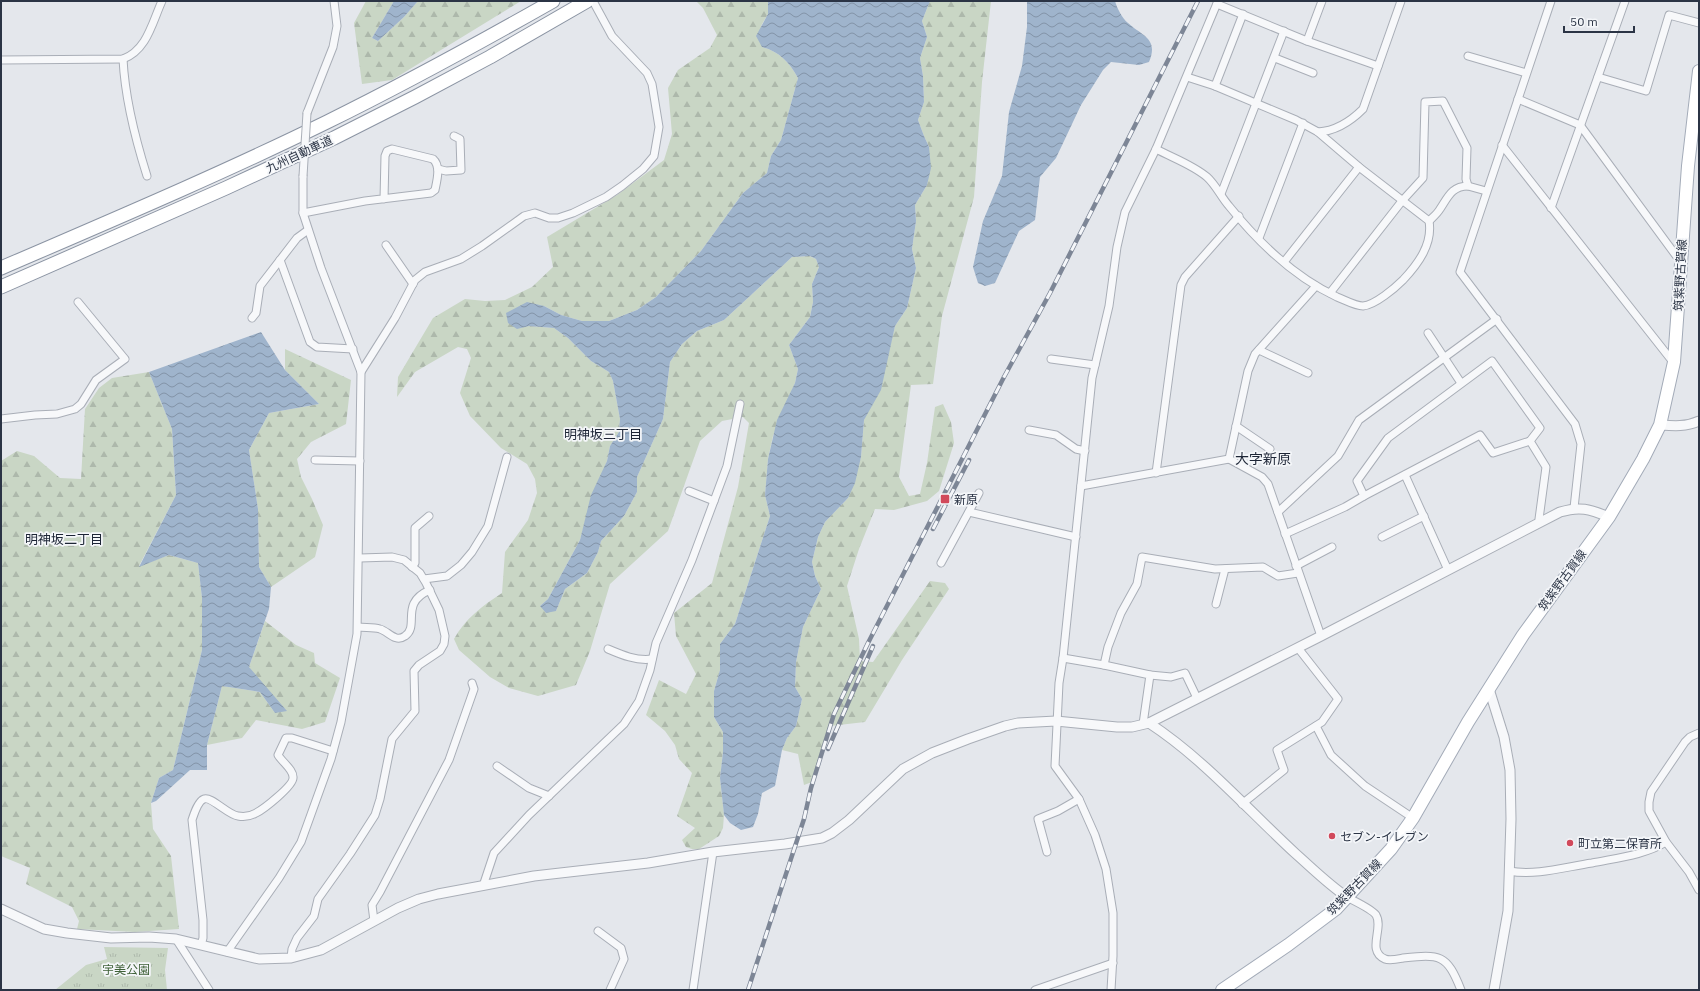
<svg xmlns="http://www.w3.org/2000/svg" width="1700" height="991" font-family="'IBM Plex Sans','Noto Sans JP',sans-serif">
  <defs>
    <pattern id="forest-firs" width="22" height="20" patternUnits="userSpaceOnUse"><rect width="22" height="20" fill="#c9d6c5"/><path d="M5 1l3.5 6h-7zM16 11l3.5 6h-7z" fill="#adb8ab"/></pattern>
    <pattern id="park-tufts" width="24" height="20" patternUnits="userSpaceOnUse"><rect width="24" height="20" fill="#c9d6c5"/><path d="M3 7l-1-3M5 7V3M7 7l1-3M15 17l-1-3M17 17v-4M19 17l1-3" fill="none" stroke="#adb8ab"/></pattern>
    <pattern id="water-waves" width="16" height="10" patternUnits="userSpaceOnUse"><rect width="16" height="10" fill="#9fb4cc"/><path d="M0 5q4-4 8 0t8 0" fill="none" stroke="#8293a7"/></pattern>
  </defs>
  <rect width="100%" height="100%" fill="#e4e7ec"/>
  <!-- forest -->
  <g fill="url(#forest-firs)">
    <polygon points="366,1 394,1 372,38 378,41 404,17 418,1 521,1 392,80 362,84 354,23"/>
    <path d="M 696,1 L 768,1 L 768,14 L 761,26 L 762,47 C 780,52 789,62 798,78 L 781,140 L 771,156 L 767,173 L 743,193 L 701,251 L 656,297 L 637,310 L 609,321 L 582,321 L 561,315 L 544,306 L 517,328 L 529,326 L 554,328 L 568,338 L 591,361 L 609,372 L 613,381 L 620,419 L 619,432 L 610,446 L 607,461 L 586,518 L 580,540 L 548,599 L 540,606 L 556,611 L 565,589 L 587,573 L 598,552 L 601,541 L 624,516 L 637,492 L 637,477 L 663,419 L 670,362 L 682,344 L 697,331 L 724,320 L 792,257 L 809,256 L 816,259 L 819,267 L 812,284 L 813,302 L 810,317 L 789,345 L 798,369 L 795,383 L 773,436 L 768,459 L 765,495 L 770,516 L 735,624 L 720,644 L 720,670 L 714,691 L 714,717 L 723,732 L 723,752 L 720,778 L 724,815 L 723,828 L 719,836 L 699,849 L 692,849 L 686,847 L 682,840 L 695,828 L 677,816 L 692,773 L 679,759 L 675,745 L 665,731 L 646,715 L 659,680 L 686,694 L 696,674 L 676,636 L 674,613 L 712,583 L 738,487 L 749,423 L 743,417 L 722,421 L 700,441 L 668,531 L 610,584 L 590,651 L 576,685 L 538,696 L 509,688 L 490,677 L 459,650 L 454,639 C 465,619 482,606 502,593 L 505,552 L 528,520 L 537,493 L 535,479 L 527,464 L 501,448 L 470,416 L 460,393 L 471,358 L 467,349 L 458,347 L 415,372 L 397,397 L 398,377 L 433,318 L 465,299 L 485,301 L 505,300 L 532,287 L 553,267 L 547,237 L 617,195 L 664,160 L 672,134 L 668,88 L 678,70 L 710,48 L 717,35 L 703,8 Z"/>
    <polygon points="930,1 991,1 982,82 974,197 942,316 933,384 911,385 899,477 909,496 920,494 927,463 935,407 943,404 951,422 954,443 939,491 927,501 894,510 875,509 859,549 847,586 859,639 860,661 873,662 930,581 945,583 949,589 902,660 865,722 830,726 812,782 804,785 798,754 782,750 787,738 796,726 802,699 795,687 796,662 803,627 821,589 815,576 812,562 818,537 825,522 848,498 861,457 864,420 891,342 895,326 907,308 916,268 912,249 916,221 915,205 927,185 929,147 924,136 918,120 924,102 923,76 920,58 927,37 922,21"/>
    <polygon points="285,349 351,380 346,424 311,442 297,459 301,477 312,499 323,525 315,557 271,587 259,567 258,509 249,450 269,413 319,404 285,370"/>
    <polygon points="149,372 172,429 176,495 139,566 169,555 198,563 202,598 202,650 173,770 159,778 151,803 153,829 171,856 179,929 135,932 77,929 79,921 72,907 26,884 30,868 1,856 1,461 17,451 34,456 60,478 81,479 85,409 99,388 112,378"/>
    <polygon points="265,621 296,645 314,653 315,663 340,678 325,722 302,729 256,720 242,738 207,745 222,686 260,692 275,713 249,667"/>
  </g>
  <!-- park -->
  <polygon fill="url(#park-tufts)" points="104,947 168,948 165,970 167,990 55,990 86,965 107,959"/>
  <!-- water -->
  <g fill="url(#water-waves)">
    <polygon points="394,1 418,1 404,17 378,41 372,38"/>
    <path d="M 768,1 L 930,1 L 922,21 L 927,37 L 920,58 L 923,76 L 924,102 L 918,120 L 924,136 L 929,147 L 931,168 L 927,185 L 915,205 L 916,221 L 912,249 L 916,268 L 907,308 L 895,326 L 881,390 L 864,420 L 861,457 L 855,483 L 848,498 L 825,522 L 818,537 L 812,562 L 815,576 L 821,589 L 803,627 L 796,662 L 795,687 L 802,699 L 796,726 L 787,738 L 782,750 L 775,786 L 762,793 L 758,814 L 753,827 L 741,830 L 730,823 L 724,815 L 720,778 L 723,752 L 723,732 L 714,717 L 714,691 L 720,670 L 720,644 L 735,624 L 770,516 L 765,495 L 768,459 L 777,420 L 795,383 L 798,369 L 789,345 L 810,317 L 813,302 L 812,284 L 819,267 L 816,259 L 810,256 L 792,257 L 724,320 L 697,331 L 682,344 L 670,362 L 663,419 L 637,477 L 637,492 L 624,516 L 601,541 L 598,552 L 587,573 L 565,589 L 556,611 L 546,613 L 540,606 L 548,599 L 580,540 L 591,495 L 607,461 L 610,446 L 619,432 L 620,419 L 613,381 L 609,372 L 591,361 L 568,338 L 554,328 L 529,326 L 517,329 L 508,323 L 506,313 L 527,302 L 544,306 L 561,315 L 582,321 L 609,321 L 637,310 L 656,297 L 701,251 L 743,193 L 767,173 L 771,156 L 781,140 L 798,78 C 789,62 780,52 762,47 L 756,36 L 768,14 Z"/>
    <path d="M 1027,1 L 1115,1 C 1117,8 1122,18 1128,23 C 1142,36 1159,38 1149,62 L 1139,65 L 1111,62 L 1103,70 L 1081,105 L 1056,158 L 1040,177 L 1035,220 L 1019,231 L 995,283 L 985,286 L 978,283 L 973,267 L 983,221 L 1002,176 L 1009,112 L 1022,66 L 1027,27 Z"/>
    <polygon points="261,332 285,370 319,404 269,413 249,450 258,509 259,567 271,587 269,609 249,667 287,711 275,713 260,692 222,686 207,745 207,770 190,770 156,801 151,803 159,778 173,770 202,650 202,598 198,563 169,555 139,567 176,495 172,429 149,372"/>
  </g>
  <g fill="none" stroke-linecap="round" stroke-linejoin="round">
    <!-- minor casing -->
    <g stroke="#a9aeb7" stroke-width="9">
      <g id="minor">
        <polyline points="1551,1 1460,272 1575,424 1581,444 1574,508"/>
        <polyline points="1217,4 1307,41 1378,66"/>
        <polyline points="1307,41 1322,1"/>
        <polyline points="1468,56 1526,73"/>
        <polyline points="1275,58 1313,73"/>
        <path d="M 123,59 C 125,99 135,138 147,176"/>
        <path d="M 1,60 L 123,59 C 147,50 152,23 162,1"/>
        <polyline points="1598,77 1646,91 1669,15 1699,23"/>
        <polyline points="1215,86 1243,14"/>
        <polyline points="1518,99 1580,125 1680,261"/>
        <polyline points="307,113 333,47 337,26 334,1"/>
        <path d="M 1318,132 C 1336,131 1351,121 1363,109 L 1401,1"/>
        <polyline points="1502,145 1673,362"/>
        <path d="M 1156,149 C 1173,158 1193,165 1207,177 C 1216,185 1221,197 1229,206 C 1258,242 1294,277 1337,297 C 1345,300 1355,306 1363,306 C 1375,305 1395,288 1403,280 C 1418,264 1433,244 1429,221 L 1359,167 L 1318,132 L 1296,120 L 1215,86 L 1187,77"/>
        <polyline points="438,169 446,171 461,170 460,139 454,136"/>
        <polyline points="1468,186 1486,191"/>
        <polyline points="1221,194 1284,31"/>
        <polyline points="1551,208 1625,1"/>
        <path d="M 303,213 L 365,201 L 431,193 L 435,190 C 437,180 441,166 433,159 L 392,149 L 387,151 L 385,156 L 384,199"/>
        <polyline points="1259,238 1303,123"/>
        <polyline points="386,245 413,284"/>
        <polyline points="280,260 310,342 317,347 353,349"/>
        <polyline points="1284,262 1359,167"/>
        <path d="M 1330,293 L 1402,201 L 1423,178 L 1425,102 L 1443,101 L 1467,148 L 1466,179 L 1468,186 C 1452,186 1448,197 1440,209 C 1437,214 1433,217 1429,221"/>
        <polyline points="252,318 256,313 260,286 297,238 308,230"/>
        <polyline points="1428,333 1461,383"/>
        <polyline points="1259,350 1308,373"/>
        <polyline points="1051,359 1095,365"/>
        <polyline points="361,372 395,318 415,280 425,272 461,259 482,246 524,216 535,213 549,218 558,218 573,213 606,197 622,186 643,169 654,156 659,127 652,84 647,73 612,36 593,1"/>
        <polyline points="1,419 35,415 57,414 75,409 81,404 96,380 125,359 78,302"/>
        <polyline points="1236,426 1270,449"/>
        <polyline points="1029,430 1056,435 1076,449 1085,451"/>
        <polyline points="1229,459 1248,371 1255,354 1316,286"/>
        <polyline points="315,460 360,461"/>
        <polyline points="1156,473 1181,285 1185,277 1239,216"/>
        <polyline points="1405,475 1448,570"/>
        <polyline points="1081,486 1229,459 1262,477 1268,484 1321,636"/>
        <polyline points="689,491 714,501"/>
        <polyline points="1364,496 1480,435 1493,453 1530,441"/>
        <polyline points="969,512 1076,537"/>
        <polyline points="1278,512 1338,456 1359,420 1497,319"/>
        <polyline points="1285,534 1345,507 1364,496 1357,481 1388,438 1492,361 1540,428 1530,441 1546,467 1539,519"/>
        <polyline points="1382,537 1424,516"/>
        <polyline points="941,563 979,493"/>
        <polyline points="1296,566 1332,547"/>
        <polyline points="412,567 415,563 415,528 429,516"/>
        <polyline points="424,579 447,576 461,565 472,552 488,526 507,457"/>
        <polyline points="1216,604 1225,569"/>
        <path d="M 358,627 C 365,628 373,627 380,629 C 388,631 395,643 405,636 C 420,626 399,603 430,590"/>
        <path d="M 608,649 C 622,655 636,661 652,659"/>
        <polyline points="1063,658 1104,665 1108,647 1121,613 1137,584 1142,557 1215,569 1263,567 1278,576 1298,573"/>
        <polyline points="1104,665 1150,675 1143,724"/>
        <polyline points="1150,675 1171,677 1185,673 1197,698"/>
        <polyline points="1316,726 1331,755 1365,786 1413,818"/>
        <polyline points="1699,733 1690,737 1685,742 1651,792 1649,802 1649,811 1666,842 1689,872 1699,890"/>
        <polyline points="497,766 529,788 549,796"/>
        <polyline points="1242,804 1284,770 1277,750 1322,722 1338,699 1298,648"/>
        <polyline points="1047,852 1038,819 1058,811 1079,799"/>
        <path d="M 1509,871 C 1536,876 1565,867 1592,863 C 1616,858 1645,855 1666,842"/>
        <polyline points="483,886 494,853 529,815 624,724 639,701 650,670 656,643 692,560 727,466 740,404"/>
        <path d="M 1347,897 C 1354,901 1372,909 1376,915 C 1384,928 1366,951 1385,959 C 1390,961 1398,959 1403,958 C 1440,954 1447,954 1461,990"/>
        <polyline points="374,921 372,905 380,892 449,760 474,689 472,683"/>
        <polyline points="598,931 621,948 624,959 610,990"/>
        <polyline points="176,939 209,990"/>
        <path d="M 201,945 L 203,938 L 203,920 L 192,820 C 194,814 198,801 204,799 C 211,796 228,815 238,816 C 244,817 251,816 256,813 C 264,809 293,786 293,778 C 294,770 282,762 278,755 L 286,738 L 292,738 L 333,751"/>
        <polyline points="227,952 279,878 301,842 331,759 341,722 357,634 361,372 321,268 303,213 303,176"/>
        <polyline points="291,958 292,949 297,938 314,916 318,899 350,854 375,815 380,799 392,739 415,711 414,671 419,665 440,651 444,644 445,636 439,610 426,583 420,573 404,560 392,557 360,558"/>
        <polyline points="693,990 713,852"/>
        <polyline points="1035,990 1113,963"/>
        <polyline points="1111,990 1113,956 1113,913 1106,869 1095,835 1079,799 1055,766 1059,683 1063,658 1092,378 1109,306 1117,247 1125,212 1156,149 1218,1"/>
      </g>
    </g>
    <!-- tertiary casing -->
    <g stroke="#a9aeb7" stroke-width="11">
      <g id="tertiary">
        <path d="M 1660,425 C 1674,426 1686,427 1699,421"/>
        <polyline points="1489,689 1504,737 1510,770 1511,819 1508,911 1494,990"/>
        <path d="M 1149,723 C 1204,759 1248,810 1296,854 C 1313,869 1329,885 1347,897"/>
        <path d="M 1,909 L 44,929 L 67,933 L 111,938 L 149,937 L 176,939 L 259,959 L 291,958 L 321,950 L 398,908 L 419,899 L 438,894 L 534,876 L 648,863 L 713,852 L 785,844 L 822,838 L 832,833 L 849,820 L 903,769 L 932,753 L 968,739 L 1005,726 L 1018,723 L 1056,721 L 1117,727 L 1132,727 L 1149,723 L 1321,636 L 1560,512 C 1580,506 1589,509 1609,517"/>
      </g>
    </g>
    <!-- primary casing -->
    <g stroke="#a3abb8" stroke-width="14">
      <polyline id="primary" points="1222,990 1288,945 1336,909 1391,849 1413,818 1468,722 1523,635 1609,517 1643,459 1660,425 1674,362 1688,166 1699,71"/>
    </g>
    <!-- motorway casing -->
    <g stroke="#8b94a3" stroke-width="15">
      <g id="motorway">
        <path d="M 1,268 C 110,221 221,174 327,122 C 404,84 479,43 553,1"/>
        <polyline points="1,287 226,188 334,138 415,97 490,57 587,1"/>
      </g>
    </g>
    <!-- minor -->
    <use href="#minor" stroke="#f7f8fa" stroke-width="7"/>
    <!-- tertiary -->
    <use href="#tertiary" stroke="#f7f8fa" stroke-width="9"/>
    <!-- primary -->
    <use href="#primary" stroke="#fff" stroke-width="12"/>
    <!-- motorway -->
    <use href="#motorway" stroke="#fff" stroke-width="13"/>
    <!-- rail casing -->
    <g stroke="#7d8696" stroke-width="4.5">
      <g id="rail">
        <polyline points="933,529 969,460"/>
        <polyline points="828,749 873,646"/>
        <polyline points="748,990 804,819 811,788 834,714 868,643 1004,377 1050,293 1198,1"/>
      </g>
    </g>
    <!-- rail -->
    <use href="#rail" stroke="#f4f6f9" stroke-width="3" stroke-dasharray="9" stroke-linecap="butt"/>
    <!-- minor-bridge casing -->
    <g stroke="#a9aeb7" stroke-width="9" stroke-linecap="butt">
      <polyline id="minor-bridge" points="303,176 307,113"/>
    </g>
    <!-- minor-bridge -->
    <use href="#minor-bridge" stroke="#f7f8fa" stroke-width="7"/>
  </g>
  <!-- markers -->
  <g fill="#d1495b" stroke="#f4f6f9" stroke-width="1.5">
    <rect x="940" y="494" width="10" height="10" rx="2"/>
    <circle cx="1332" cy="836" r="4"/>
    <circle cx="1570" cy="843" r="4"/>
  </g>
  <g text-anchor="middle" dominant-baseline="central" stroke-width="3.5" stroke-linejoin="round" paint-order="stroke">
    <!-- street labels -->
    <g font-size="12" fill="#2b3445" stroke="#f4f6f9">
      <text transform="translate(299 154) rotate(-25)">九州自動車道</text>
      <text transform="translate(1680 275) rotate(-87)">筑紫野古賀線</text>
      <text transform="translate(1562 580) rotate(-54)">筑紫野古賀線</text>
      <text transform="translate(1354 887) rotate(-46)">筑紫野古賀線</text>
    </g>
    <!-- poi labels -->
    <g font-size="12" fill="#2b3445" stroke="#f4f6f9" text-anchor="start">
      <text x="954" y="499">新原</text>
      <text x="1340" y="836">セブン-イレブン</text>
      <text x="1578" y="843">町立第二保育所</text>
    </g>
    <!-- park labels -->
    <g font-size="12" fill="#3f6138" stroke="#f4f6f9">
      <text x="126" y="969">宇美公園</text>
    </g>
    <!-- neighbourhood labels -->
    <g font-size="13" fill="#1d2536" stroke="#f4f6f9">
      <text x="603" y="434">明神坂三丁目</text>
      <text x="64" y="539">明神坂二丁目</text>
    </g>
    <!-- quarter labels -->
    <g font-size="14" fill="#1d2536" stroke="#f4f6f9">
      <text x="1263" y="459">大字新原</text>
    </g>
  </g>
  <!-- border -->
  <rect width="1700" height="991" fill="none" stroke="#2b3445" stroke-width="4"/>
  <!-- scale -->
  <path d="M1564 26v6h70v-6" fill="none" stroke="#2b3445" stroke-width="2"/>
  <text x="1570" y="26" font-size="12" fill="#2b3445" stroke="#f4f6f9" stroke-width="3" paint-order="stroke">50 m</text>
</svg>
